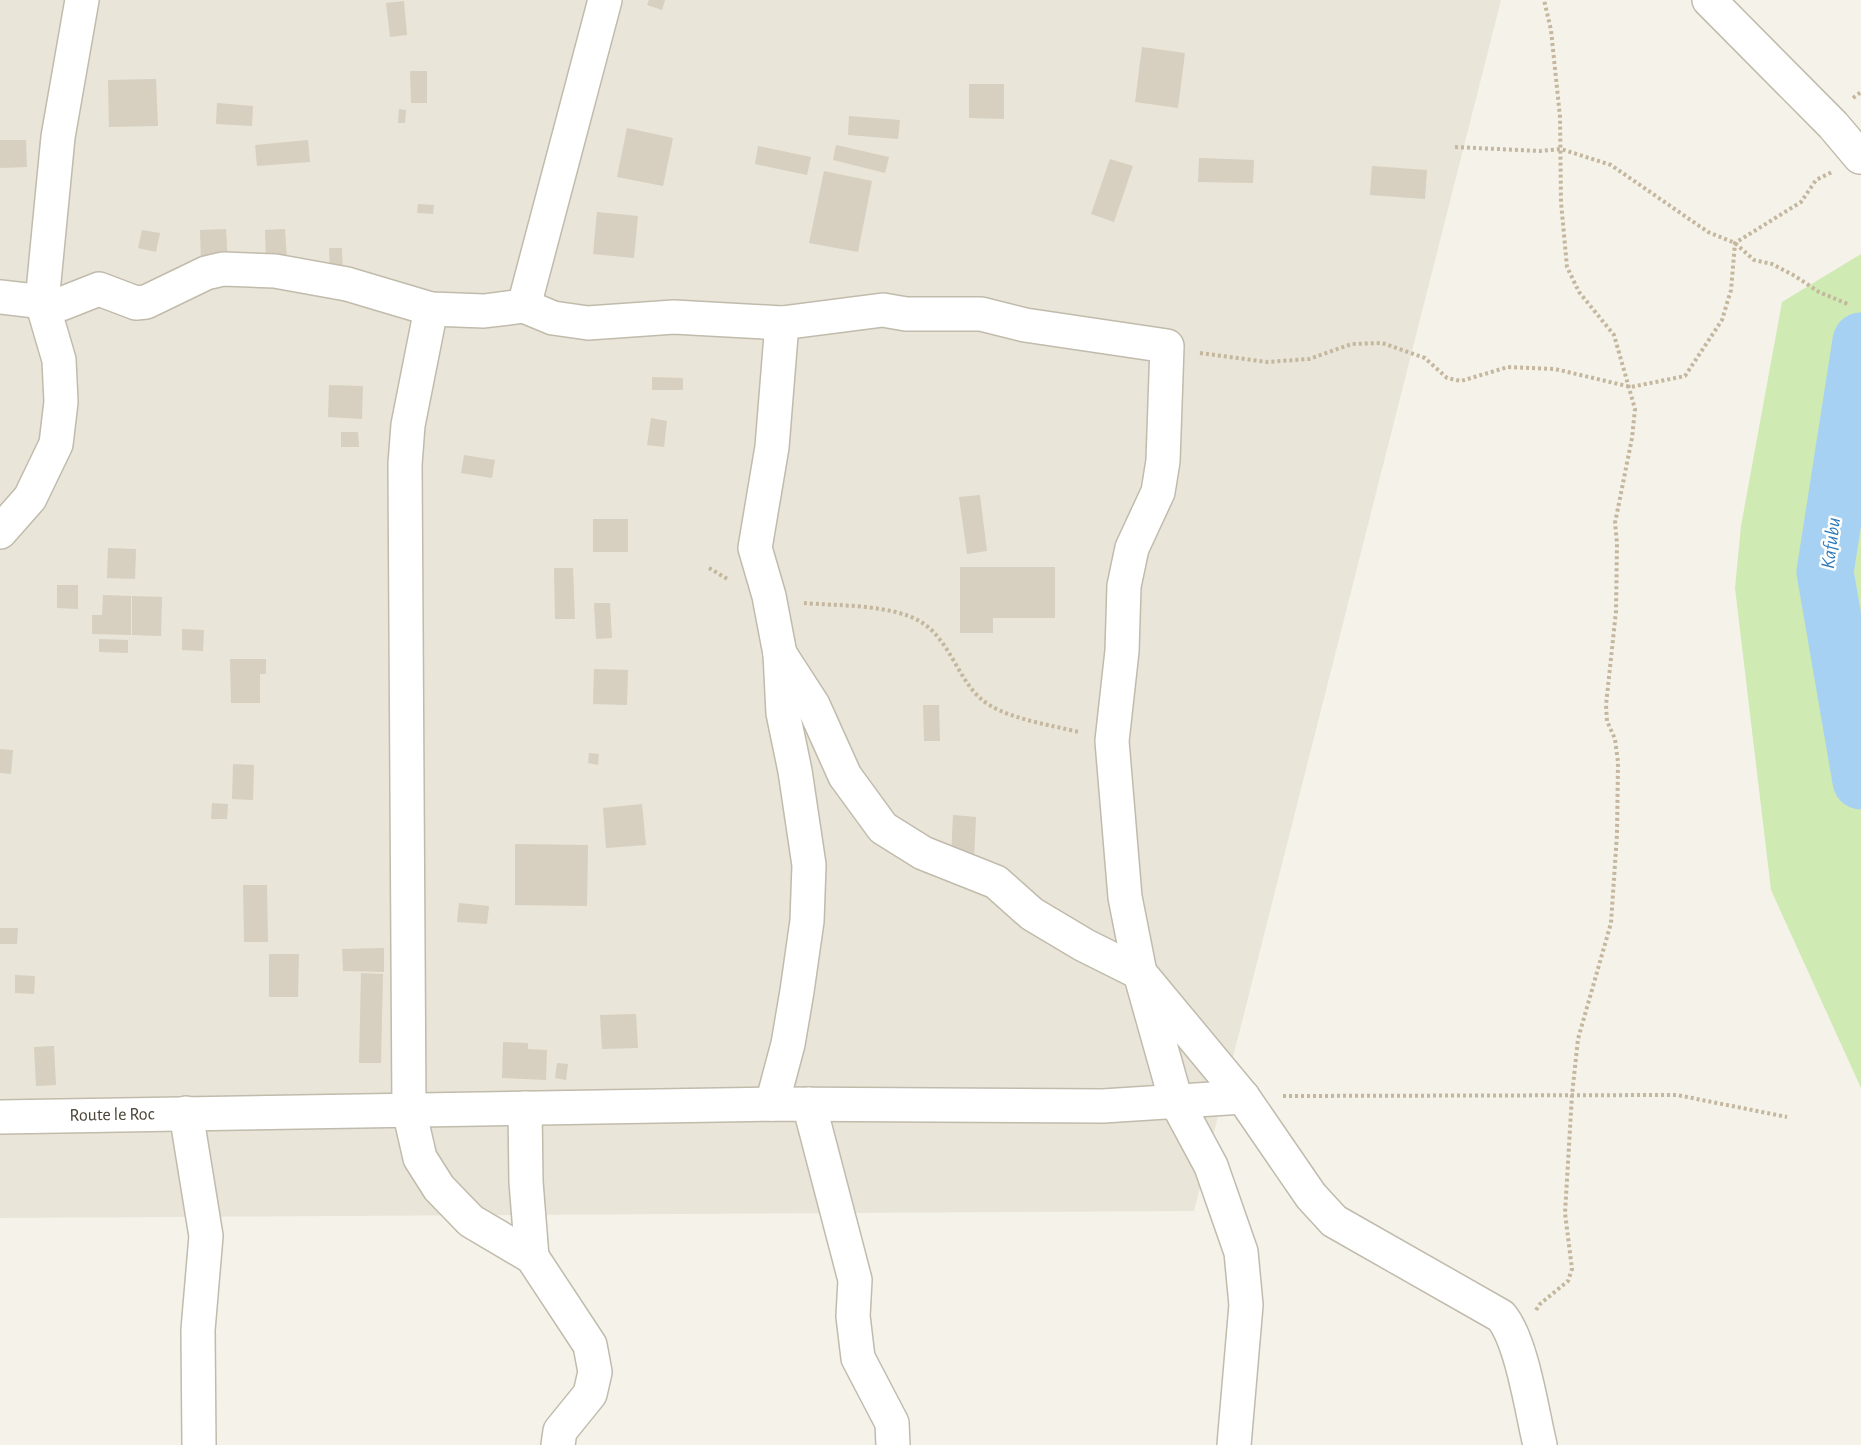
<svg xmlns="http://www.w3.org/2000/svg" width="1861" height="1445" font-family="'Alegreya Sans',sans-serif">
  <rect width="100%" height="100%" fill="#f5f2ea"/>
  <!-- residential -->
  <polygon fill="#e9e5d8" points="0,0 1501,0 1194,1211 0,1218"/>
  <!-- green -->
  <polygon fill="#cfeab3" points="1861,254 1861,1088 1771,890 1735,588 1741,526 1782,302"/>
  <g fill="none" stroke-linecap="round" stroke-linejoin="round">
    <!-- river -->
    <polyline stroke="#a7d1f2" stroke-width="57" points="1861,341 1825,572 1861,781"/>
  </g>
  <!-- building -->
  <g fill="#d7cfbf">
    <polygon points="649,0 665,0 662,10 647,5"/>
    <polygon points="404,1 407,35 390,37 386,3"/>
    <polygon points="1142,47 1185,53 1178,108 1135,102"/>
    <polygon points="410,71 427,71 427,103 411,103"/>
    <polygon points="156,79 158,126 109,127 108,80"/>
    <polygon points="969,84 1004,84 1004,119 969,118"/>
    <polygon points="217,103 253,106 252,126 216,124"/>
    <polygon points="399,109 406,110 405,123 398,123"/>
    <polygon points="849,116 900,120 898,139 848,135"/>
    <polygon points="627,128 673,138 663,186 617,177"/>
    <polygon points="0,140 26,140 27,167 0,168"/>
    <polygon points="308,140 310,162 257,166 255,145"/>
    <polygon points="836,145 889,157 885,173 833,160"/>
    <polygon points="758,146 811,157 807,175 755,164"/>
    <polygon points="1199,158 1254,160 1253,183 1198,182"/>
    <polygon points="1110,159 1133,166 1114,222 1091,214"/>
    <polygon points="1372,166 1427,170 1425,199 1370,195"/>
    <polygon points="824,171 872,181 858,252 809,243"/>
    <polygon points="418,204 434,205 433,214 417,213"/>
    <polygon points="597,212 638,216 634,258 593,254"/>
    <polygon points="226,229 228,262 201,263 200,230"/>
    <polygon points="285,229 287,260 266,261 265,230"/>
    <polygon points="142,230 160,233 156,252 138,248"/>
    <polygon points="329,248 342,248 343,279 330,279"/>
    <polygon points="652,377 683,378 683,390 652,390"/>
    <polygon points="329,385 363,386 362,419 328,417"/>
    <polygon points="651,418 667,421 664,447 647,445"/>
    <polygon points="341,432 358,432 359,447 341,447"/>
    <polygon points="464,455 495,460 492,478 461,473"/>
    <polygon points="980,495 987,551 967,554 959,497"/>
    <rect x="593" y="519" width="35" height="33"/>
    <polygon points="108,548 136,549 135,579 107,578"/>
    <polygon points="960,567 1055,567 1055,618 993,618 993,633 960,633"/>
    <polygon points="554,568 573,568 575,619 555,619"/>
    <polygon points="57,585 78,585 78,609 57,608"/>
    <polygon points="103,595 131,596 131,635 92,634 92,615 102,615"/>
    <polygon points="132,596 162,597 161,636 132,635"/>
    <polygon points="594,603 610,603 612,638 596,639"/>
    <polygon points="182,629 204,630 203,651 182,650"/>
    <polygon points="99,639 128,640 128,653 99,652"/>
    <polygon points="230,659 266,659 266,674 260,674 260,703 231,703"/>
    <polygon points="594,669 628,670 627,705 593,704"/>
    <polygon points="923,705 939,705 940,741 924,741"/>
    <polygon points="0,749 13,750 11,774 0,773"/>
    <polygon points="589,753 599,754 598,765 588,763"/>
    <polygon points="233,764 254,765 253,800 232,799"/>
    <polygon points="212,803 228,804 227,819 211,819"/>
    <polygon points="642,804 646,845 606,848 603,808"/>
    <polygon points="953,815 976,817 974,859 951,858"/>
    <polygon points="515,844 588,845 587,906 515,905"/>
    <polygon points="243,885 267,885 268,942 244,942"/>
    <polygon points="459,903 489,906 487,924 457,922"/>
    <polygon points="0,928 18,928 17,944 0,944"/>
    <polygon points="384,948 384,972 343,971 342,949"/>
    <polygon points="269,954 299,954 298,997 269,997"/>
    <polygon points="361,973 383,974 381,1063 359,1063"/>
    <polygon points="15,975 35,976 34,994 15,993"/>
    <polygon points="636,1014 638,1048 602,1049 600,1015"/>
    <polygon points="503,1042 528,1043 528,1049 547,1050 546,1080 502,1078"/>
    <polygon points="54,1046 56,1085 36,1086 34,1047"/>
    <polygon points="557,1063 568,1064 566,1080 555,1078"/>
  </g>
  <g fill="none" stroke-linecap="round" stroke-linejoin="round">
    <!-- street casing -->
    <g stroke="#c1bbac" stroke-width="36">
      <g id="street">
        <polyline points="1709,0 1833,125 1860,157"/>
        <polyline points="0,297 61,304 99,289 136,303 146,302 206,273 223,269 275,271 347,284 431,309 484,311 524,306 553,318 588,323 674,317 782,323 883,310 906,314 981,314 1025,325 1167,346 1163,461 1158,492 1132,548 1124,586 1122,651 1112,741 1125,897 1140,973 1176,1101 1211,1166 1241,1252 1246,1305 1234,1445"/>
        <polyline points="524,306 605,0"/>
        <polyline points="431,309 408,425 405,464 409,1110 420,1158 439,1188 471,1221 532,1257 590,1345 595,1372 590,1394 560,1431 558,1445"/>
        <polyline points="0,532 30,498 56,444 61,402 59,360 42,302 58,137 82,0"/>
        <path d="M 780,654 L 813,705 L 845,776 L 883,828 L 923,853 L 996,882 L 1032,914 L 1084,945 L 1140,973 L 1243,1097 L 1311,1196 L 1334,1221 L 1501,1316 C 1522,1341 1532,1412 1540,1445"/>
        <polyline points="772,1104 788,1044 797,991 807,921 809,865 795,771 783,713 780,654 769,596 755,548 772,447 782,323"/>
        <polyline points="809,1104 855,1280 853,1316 858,1358 892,1423 893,1445"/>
        <polyline points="525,1108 526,1182 532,1257"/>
        <polyline points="186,1113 206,1236 198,1330 199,1445"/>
        <path id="s1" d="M 0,1117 L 772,1104 L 1103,1106 L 1243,1097"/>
      </g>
    </g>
    <!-- path -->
    <g stroke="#c4b79d" stroke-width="4" stroke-dasharray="3 3" stroke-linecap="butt">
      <polyline points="1853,98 1861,92"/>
      <polyline points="1455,147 1540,151 1561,149 1611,165 1708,232 1735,243 1754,260 1772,264 1795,276 1819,292 1850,305"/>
      <polyline points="1200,353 1267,362 1309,359 1352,344 1382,343 1425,358 1447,378 1461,381 1508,367 1555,369 1631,387 1685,376 1722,320 1731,290 1735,243 1801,202 1816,180 1832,172"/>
      <polyline points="709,568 729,580"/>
      <path d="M 804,603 C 837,606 892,604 921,622 C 949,639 957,677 980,698 C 1001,718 1051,725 1079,732"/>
      <polyline points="1283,1096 1677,1095 1787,1117"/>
      <polyline points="1536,1310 1540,1304 1568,1281 1572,1269 1565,1213 1572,1095 1578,1039 1611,923 1617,834 1618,762 1615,739 1607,721 1606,705 1616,611 1617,543 1615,523 1632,438 1635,409 1614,335 1579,292 1567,267 1561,202 1560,117 1551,30 1544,0"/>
    </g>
    <!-- street -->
    <use href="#street" stroke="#fff" stroke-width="33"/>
  </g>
  <g text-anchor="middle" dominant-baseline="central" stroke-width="5" stroke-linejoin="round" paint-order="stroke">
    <!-- street labels -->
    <g font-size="18" fill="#4a4438" stroke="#fff">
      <text stroke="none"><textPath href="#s1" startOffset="112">Route le Roc</textPath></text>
    </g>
    <!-- water labels -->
    <g font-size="20" font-style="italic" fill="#2d7aba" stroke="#fff">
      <text transform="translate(1831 543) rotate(-83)">Kafubu</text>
    </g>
  </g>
</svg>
